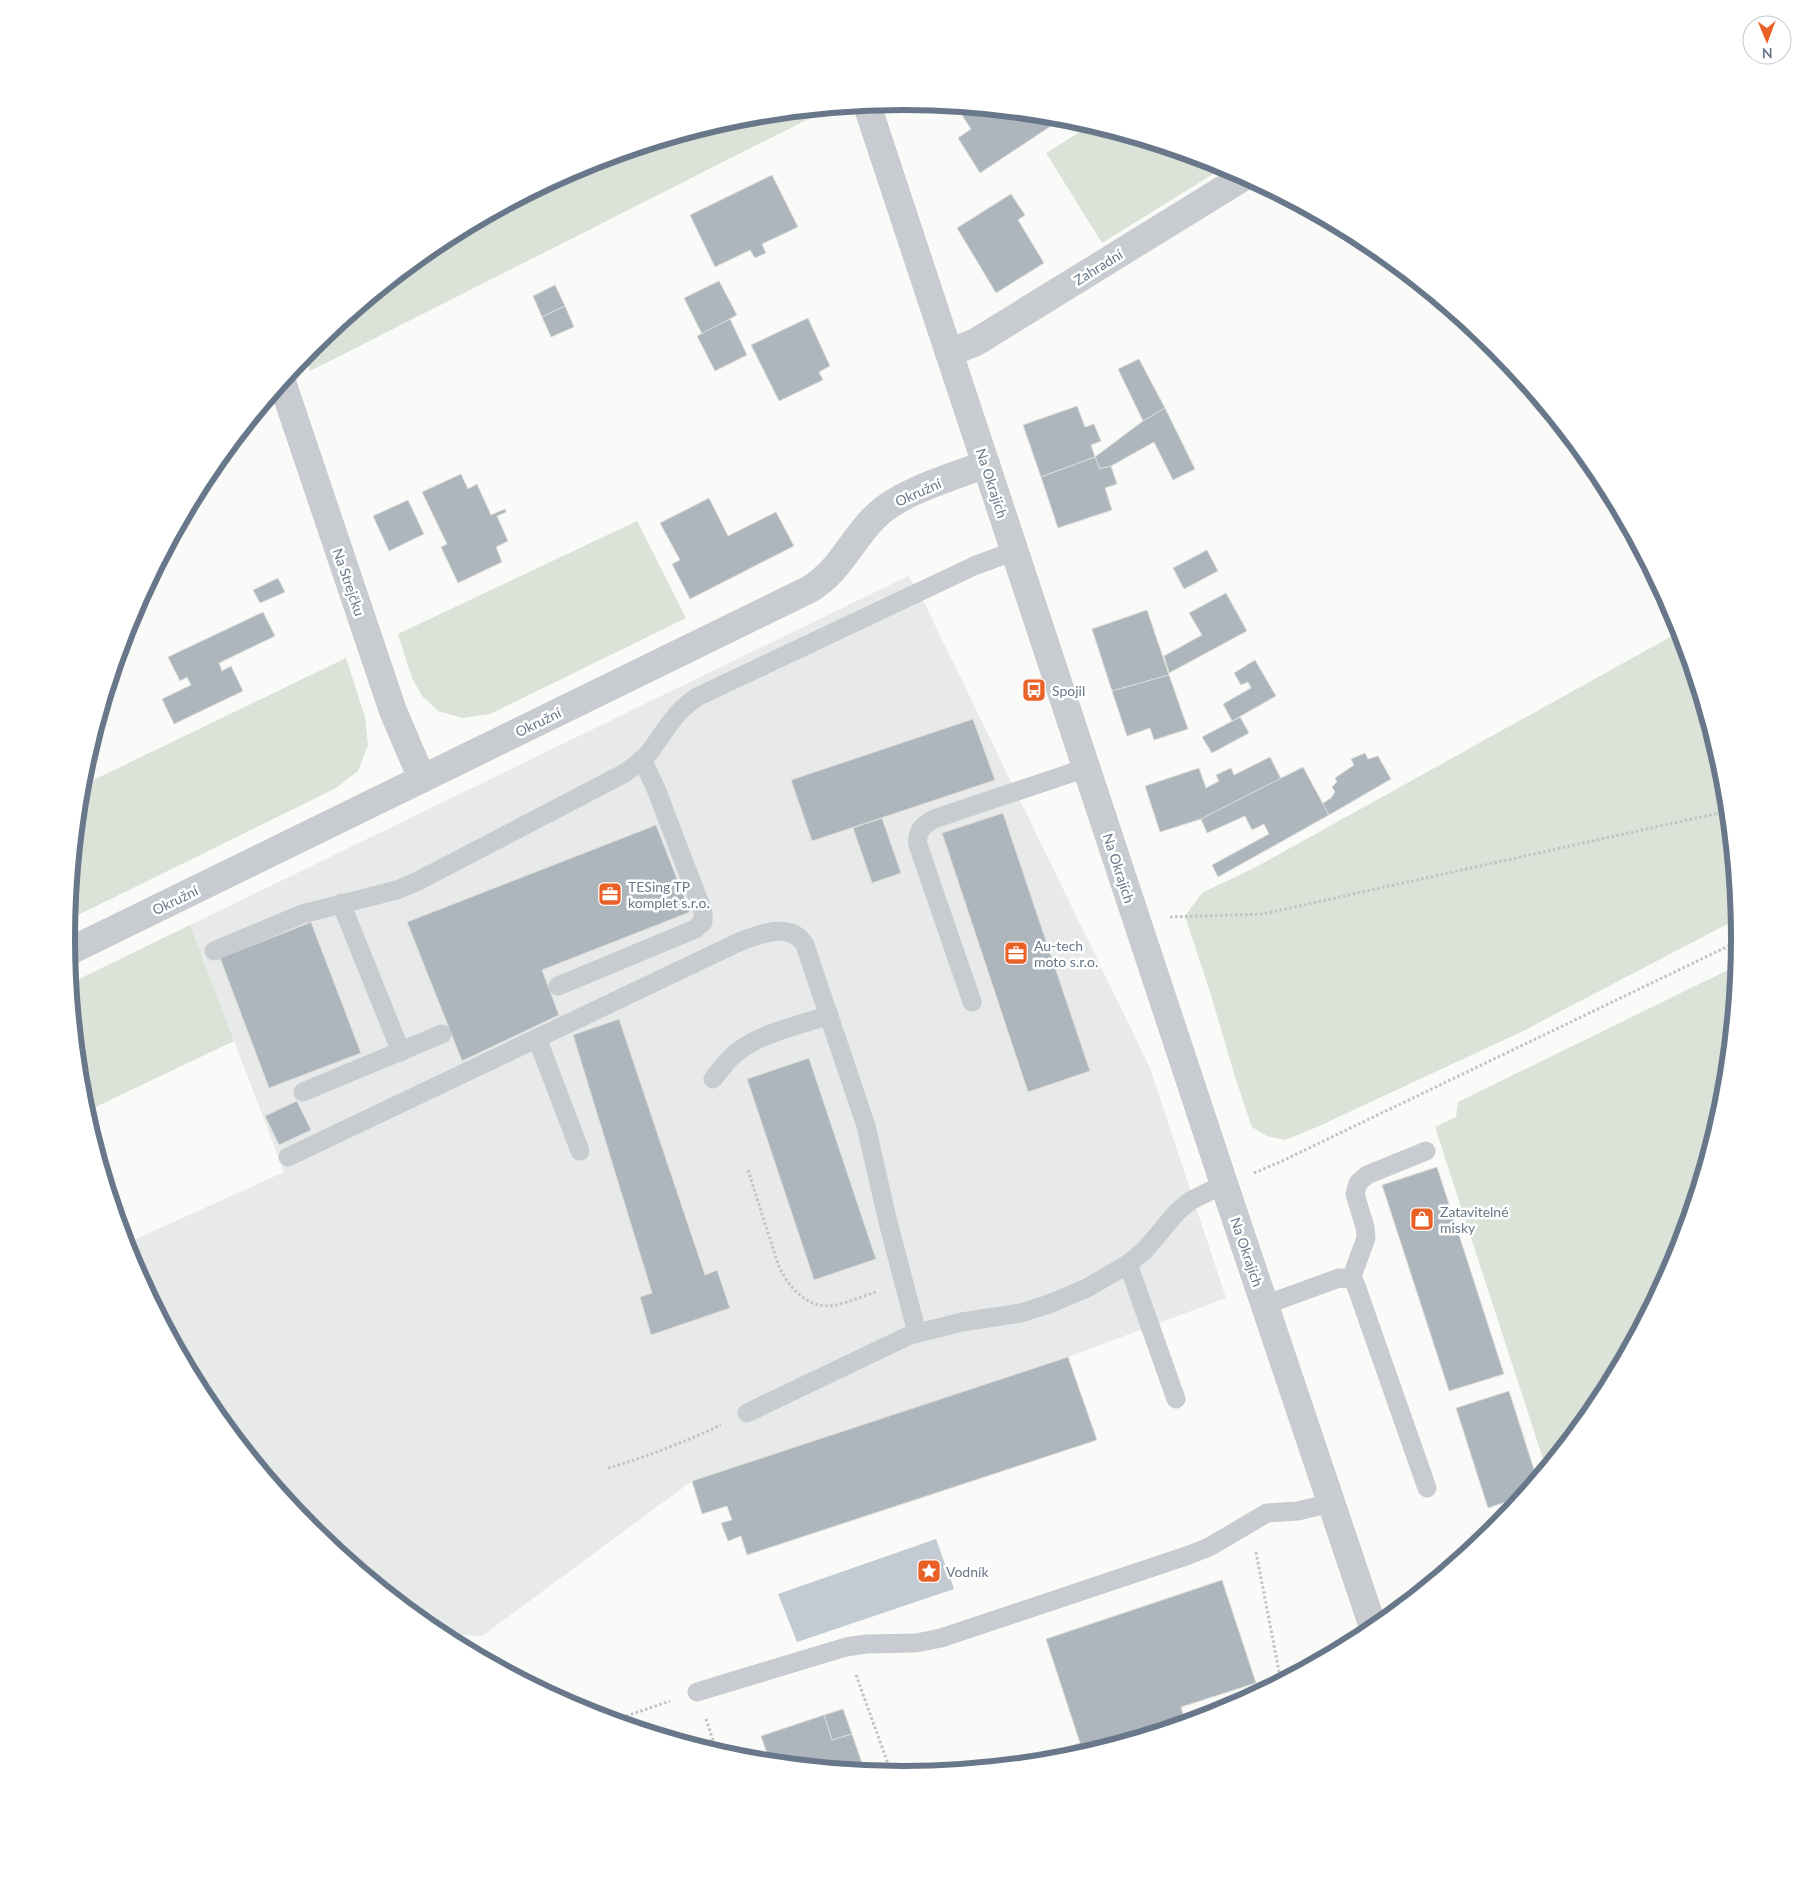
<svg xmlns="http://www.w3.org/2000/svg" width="1807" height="1877" font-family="Lato,sans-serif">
  <rect width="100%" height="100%" fill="#fafaf8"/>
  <!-- built -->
  <polygon fill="#e8e9e9" points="908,576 919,592 1150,1068 1226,1298 1068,1357 692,1481 482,1636 438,1634 311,1530 207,1403 130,1259 125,1244 284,1172 190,925"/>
  <!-- green -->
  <g fill="#dbe2d8">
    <polygon points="828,109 310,371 305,355 312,346 439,242 583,165 740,117"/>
    <polygon points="1091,125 1224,165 1226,166 1102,243 1046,153"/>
    <polygon points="637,521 686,618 490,714 462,718 438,711 422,696 412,678 398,634"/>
    <polygon points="1681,631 1725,775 1739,918 1521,1032 1317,1127 1285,1140 1267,1136 1252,1127 1236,1080 1210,992 1185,916 1202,893 1258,866"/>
    <polygon points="346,658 365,717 368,745 358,771 336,788 68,920 81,786"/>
    <polygon points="190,925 234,1041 85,1112 82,1102 71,983"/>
    <polygon points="1738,965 1725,1102 1677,1259 1599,1404 1546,1468 1435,1127 1456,1117 1458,1102"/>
  </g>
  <!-- water -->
  <polygon fill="#c2cbd1" points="936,1539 954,1589 797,1642 778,1594"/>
  <!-- building -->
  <g fill="#aeb6bd" stroke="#dcdcda">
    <polygon points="956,106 1063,117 1063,118 980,173 958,138 971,129"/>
    <polygon points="772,175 798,227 762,244 766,253 755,258 750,250 715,267 690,215"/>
    <polygon points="1011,194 1025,215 1018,220 1044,263 996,293 957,228"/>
    <polygon points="1327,220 1369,243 1370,244 1337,236"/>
    <polygon points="719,281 737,315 702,334 684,298"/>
    <polygon points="555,285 565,306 542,317 533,296"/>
    <polygon points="565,306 574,327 551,337 542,317"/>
    <polygon points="808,318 830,366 819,372 823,380 779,401 751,345"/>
    <polygon points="730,319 747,355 715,371 697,336"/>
    <polygon points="1139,359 1165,408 1143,421 1118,369"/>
    <polygon points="1077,406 1085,427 1094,424 1101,441 1091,445 1095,457 1041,477 1023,425"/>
    <polygon points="1165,408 1195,469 1173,480 1154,442 1111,466 1100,469 1095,457 1143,421"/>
    <polygon points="1095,457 1100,469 1111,466 1117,484 1105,488 1112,510 1058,528 1041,477"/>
    <polygon points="461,474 468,489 477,484 491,515 505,509 506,512 497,516 508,541 496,547 502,562 458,583 441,547 447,544 422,492"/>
    <polygon points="709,498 728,536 776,512 794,546 690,599 672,564 680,560 660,523"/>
    <polygon points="408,500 424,534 389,551 373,516"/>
    <polygon points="1207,550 1218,571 1184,589 1173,568"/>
    <polygon points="278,578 285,592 260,603 253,590"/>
    <polygon points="1226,593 1247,631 1169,673 1164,656 1202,635 1189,613"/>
    <polygon points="1147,610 1169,675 1112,691 1092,629"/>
    <polygon points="263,612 275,636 219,663 222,671 231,666 243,691 174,724 162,699 191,685 187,677 180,681 168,657"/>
    <polygon points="1255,660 1276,696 1232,721 1223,704 1251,688 1248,682 1241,685 1234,673"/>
    <polygon points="1169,675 1188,729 1154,740 1150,728 1127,736 1112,691"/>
    <polygon points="1240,717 1249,733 1212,753 1202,737"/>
    <polygon points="973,719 995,780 812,841 791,780"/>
    <polygon points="1365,753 1368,759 1378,756 1391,779 1329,815 1322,804 1331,798 1335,792 1332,787 1337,782 1335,778 1354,765 1351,759"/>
    <polygon points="1270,757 1281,779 1201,819 1160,832 1145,786 1199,768 1206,788 1219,781 1216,775 1231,768 1234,775"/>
    <polygon points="1303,767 1329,815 1218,877 1212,865 1269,834 1264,824 1252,830 1245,816 1207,833 1201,819"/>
    <polygon points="1003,813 1090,1071 1028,1092 942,833"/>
    <polygon points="882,818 901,873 872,883 853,828"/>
    <polygon points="656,825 690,912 542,970 559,1015 462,1061 407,922"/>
    <polygon points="311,922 361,1053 269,1088 220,958"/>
    <polygon points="619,1019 705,1275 717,1270 730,1308 651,1335 640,1297 652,1293 573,1035"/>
    <polygon points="809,1058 876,1259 814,1280 747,1079"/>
    <polygon points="297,1101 311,1130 279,1145 265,1116"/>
    <polygon points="1437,1167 1504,1374 1449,1391 1382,1185"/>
    <polygon points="1068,1357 1097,1440 747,1555 741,1536 728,1541 721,1523 732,1520 727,1506 702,1514 692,1481"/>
    <polygon points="1509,1391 1537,1479 1524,1496 1488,1508 1456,1408"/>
    <polygon points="1222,1580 1256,1683 1181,1707 1186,1724 1067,1760 1054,1761 1051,1752 1080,1743 1046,1639"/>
    <polygon points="843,1709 852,1734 832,1740 824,1715"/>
    <polygon points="824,1715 832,1740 852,1734 865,1772 768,1762 770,1762 761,1736"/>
  </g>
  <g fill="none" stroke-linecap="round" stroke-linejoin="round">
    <!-- path -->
    <g stroke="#c1c4c6" stroke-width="3" stroke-dasharray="2.5 2.5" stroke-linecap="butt">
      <polyline points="1170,917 1263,914 1728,811"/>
      <path d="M 748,1170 L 778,1264 C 787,1286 808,1311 836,1305 C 849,1302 863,1296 876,1292"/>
      <polyline points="1254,1173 1280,1162 1741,940"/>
      <path d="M 608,1468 C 647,1457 684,1442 721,1425"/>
      <polyline points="1256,1552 1281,1682"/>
      <polyline points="856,1675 892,1775"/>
      <polyline points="706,1719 717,1753"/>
      <polyline points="612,1721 670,1701"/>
    </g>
    <!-- service -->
    <g stroke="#c8cbcf" stroke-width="19">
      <polyline points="341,903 401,1052"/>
      <path d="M 214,951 L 302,914 L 397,890 L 416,882 L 623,774 C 632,768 641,762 648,754 C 664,733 674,712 697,697 L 974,566 L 1014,551"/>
      <polyline points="558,986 695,929 703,922 703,912 656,789 642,759"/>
      <path d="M 972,1002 L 918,845 C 916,831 923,825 934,819 L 1086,768"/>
      <polyline points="537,1038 580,1151"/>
      <path d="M 713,1079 C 720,1070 727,1060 736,1053 C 760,1033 800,1025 829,1015"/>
      <polyline points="303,1092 442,1034"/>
      <path d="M 288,1157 L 739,942 C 759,934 791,921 805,945 L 866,1126 L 887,1218 L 917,1333"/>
      <polyline points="1128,1264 1176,1399"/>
      <polyline points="1351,1279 1366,1238 1365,1227 1355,1194 1358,1183 1367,1175 1426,1151"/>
      <polyline points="1265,1305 1339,1278 1351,1279 1355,1283 1427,1488"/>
      <polyline points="747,1413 910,1335 962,1322 1021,1313 1049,1304 1087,1288 1128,1264 1145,1250 1177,1212 1190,1201 1224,1184"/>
      <polyline points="697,1692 846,1647 866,1644 916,1643 941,1638 1189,1555 1209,1547 1267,1513 1298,1511 1331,1503"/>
    </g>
    <!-- minor -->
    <g stroke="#c8cbcf" stroke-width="28">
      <polyline points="949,353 976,342 1245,176"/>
      <polyline points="282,382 393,711 422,779"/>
      <path d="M 68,952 L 810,589 C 841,570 851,540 876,516 C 901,491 953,477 986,464"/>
    </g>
    <!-- tertiary -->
    <polyline stroke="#c8cbcf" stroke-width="28" points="867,105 1224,1184 1374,1630"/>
  </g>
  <!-- icons -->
  <defs>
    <g id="bus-square" transform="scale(1.25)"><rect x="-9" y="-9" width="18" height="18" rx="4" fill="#ea6127" stroke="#fff"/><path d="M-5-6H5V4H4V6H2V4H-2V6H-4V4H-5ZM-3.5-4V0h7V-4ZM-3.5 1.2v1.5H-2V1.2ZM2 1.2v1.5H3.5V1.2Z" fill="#fff"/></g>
    <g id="office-square" transform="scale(1.25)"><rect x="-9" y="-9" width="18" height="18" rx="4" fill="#ea6127" stroke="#fff"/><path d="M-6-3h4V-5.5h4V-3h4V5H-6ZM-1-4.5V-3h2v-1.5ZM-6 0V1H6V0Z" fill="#fff"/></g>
    <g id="shop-square" transform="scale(1.25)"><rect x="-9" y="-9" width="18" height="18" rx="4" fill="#ea6127" stroke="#fff"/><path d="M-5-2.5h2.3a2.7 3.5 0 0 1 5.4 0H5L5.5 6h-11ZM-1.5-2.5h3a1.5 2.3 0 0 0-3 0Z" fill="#fff"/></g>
    <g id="sight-square" transform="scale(1.25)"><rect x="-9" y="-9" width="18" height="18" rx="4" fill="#ea6127" stroke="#fff"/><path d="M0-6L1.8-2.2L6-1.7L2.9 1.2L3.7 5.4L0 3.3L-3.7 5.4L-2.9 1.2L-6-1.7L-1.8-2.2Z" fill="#fff"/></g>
  </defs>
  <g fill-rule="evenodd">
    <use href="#bus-square" x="1034" y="690"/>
    <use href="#office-square" x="610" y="894"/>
    <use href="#office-square" x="1016" y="953"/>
    <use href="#shop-square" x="1422" y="1219"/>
    <use href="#sight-square" x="929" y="1571"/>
  </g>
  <g text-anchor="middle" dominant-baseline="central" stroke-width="5" stroke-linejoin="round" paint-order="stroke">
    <!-- street labels -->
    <g font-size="14" fill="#68788a" stroke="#fff">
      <text transform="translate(1098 267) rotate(-32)">Zahradní</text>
      <text transform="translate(992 483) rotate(72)">Na Okrajích</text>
      <text transform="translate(918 492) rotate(-24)">Okružní</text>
      <text transform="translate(349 582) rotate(71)">Na Strejčku</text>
      <text transform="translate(538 722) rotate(-26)">Okružní</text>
      <text transform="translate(1119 868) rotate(72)">Na Okrajích</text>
      <text transform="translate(175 900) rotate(-26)">Okružní</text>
      <text transform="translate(1247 1252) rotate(71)">Na Okrajích</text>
    </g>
    <!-- poi labels -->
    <g font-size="14" fill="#68788a" stroke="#fff" text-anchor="start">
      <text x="1052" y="690">Spojil</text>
      <text x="628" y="886">TESing TP<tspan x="628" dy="16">komplet s.r.o.</tspan></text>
      <text x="1034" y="945">Au-tech<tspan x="1034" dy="16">moto s.r.o.</tspan></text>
      <text x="1440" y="1211">Zatavitelné<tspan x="1440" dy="16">misky</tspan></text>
      <text x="946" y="1571">Vodník</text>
    </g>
  </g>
  <!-- crop -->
  <path d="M0 0H1807V1877H0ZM75 938a828 828 0 1 1 1656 0a828 828 0 1 1-1656 0Z" fill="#fff" fill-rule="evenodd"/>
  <path fill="none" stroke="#68788a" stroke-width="6" d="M75 938a828 828 0 1 1 1656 0a828 828 0 1 1-1656 0Z"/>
  <!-- north arrow -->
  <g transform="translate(1767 40) rotate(179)"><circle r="24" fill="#ffffff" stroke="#c3c9d0"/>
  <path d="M0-4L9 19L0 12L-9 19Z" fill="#ea6127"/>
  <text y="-8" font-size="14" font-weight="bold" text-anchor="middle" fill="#68788a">N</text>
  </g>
</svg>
